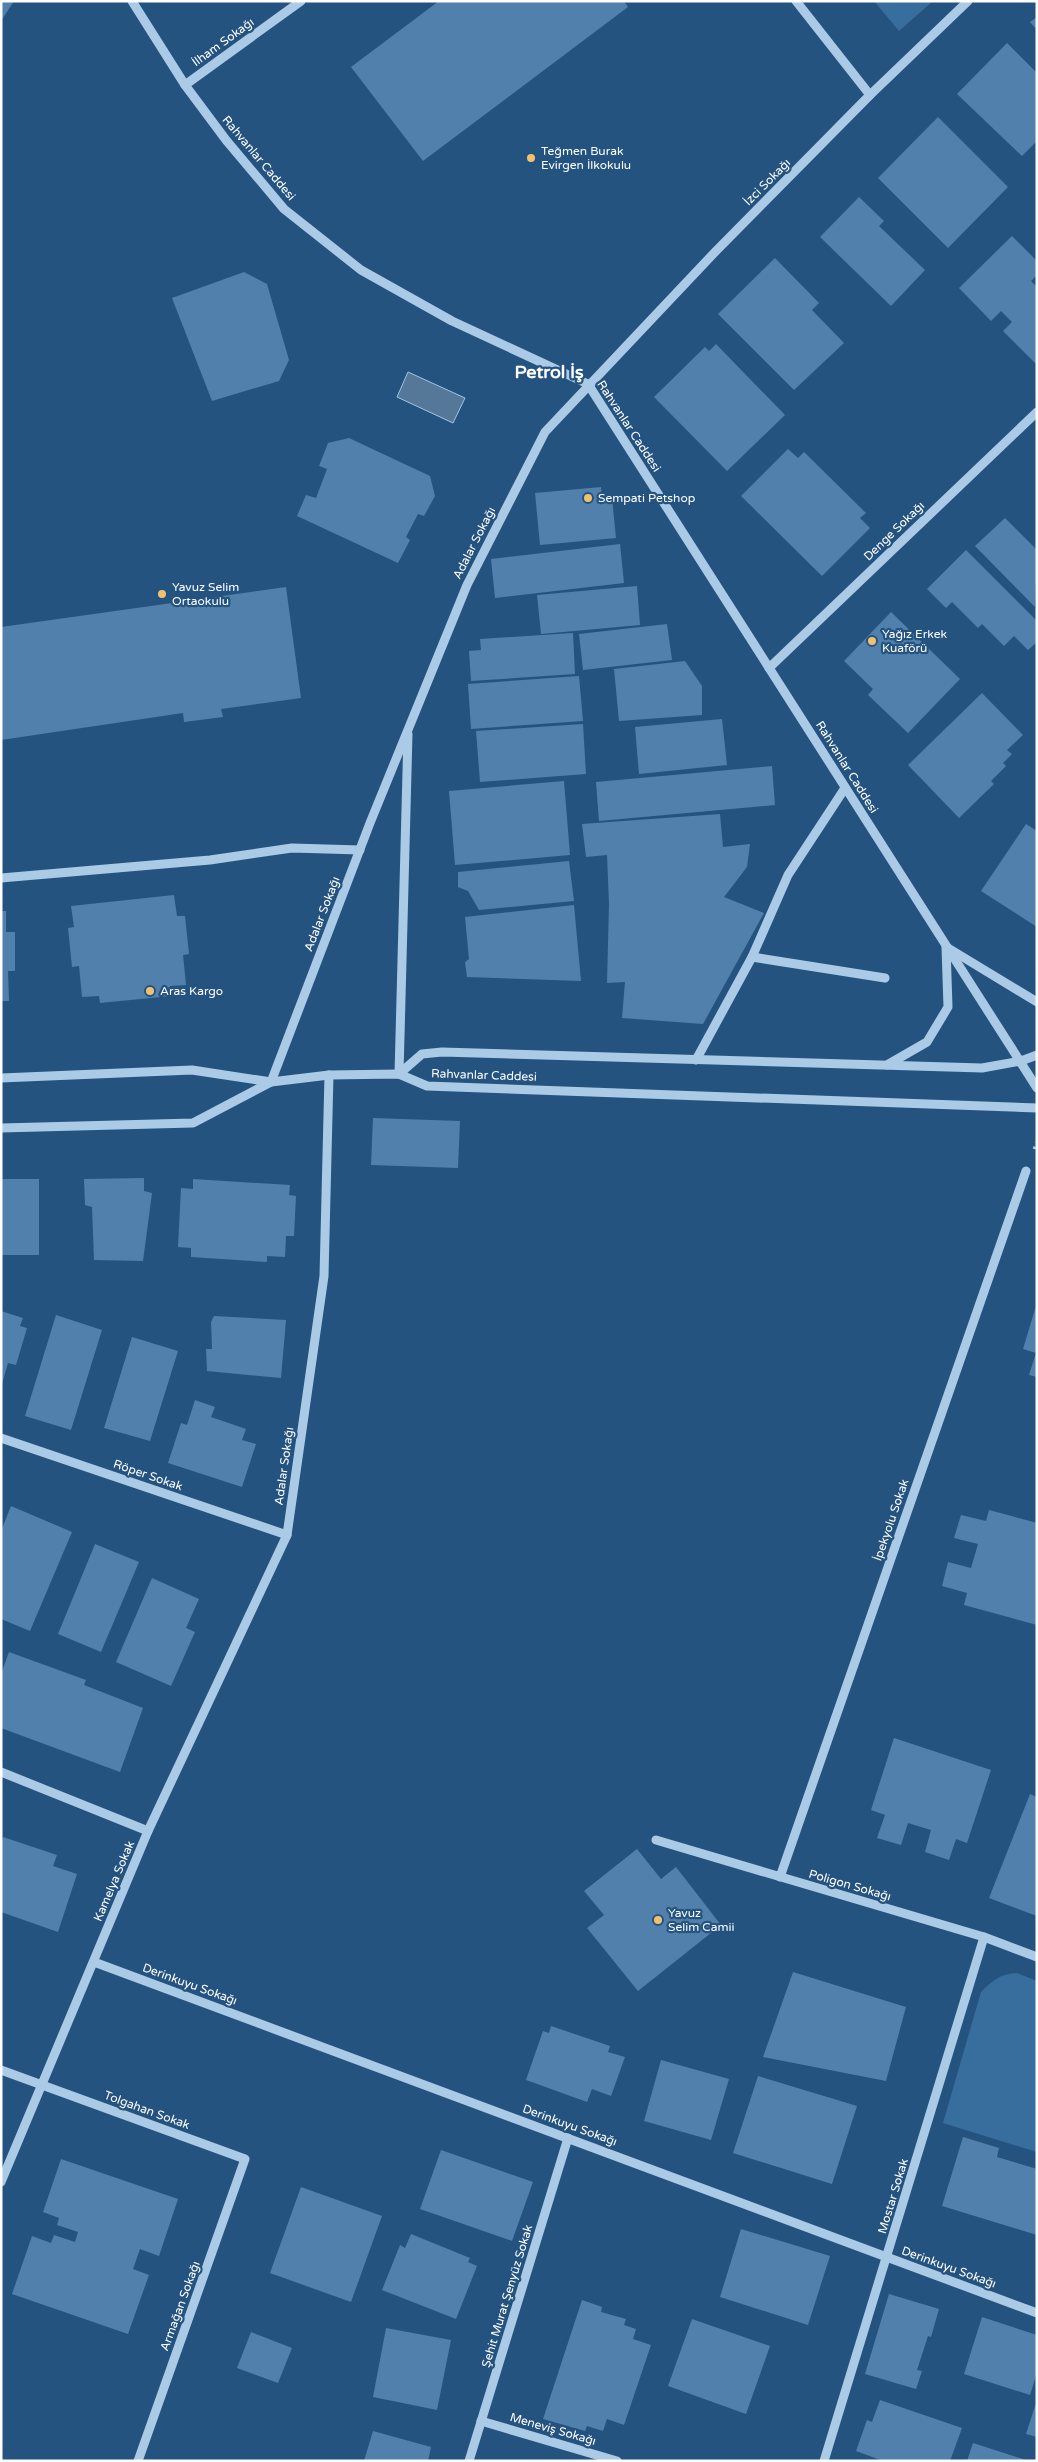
<svg xmlns="http://www.w3.org/2000/svg" width="1038" height="2462" font-family="'Varela Round',sans-serif">
  <rect width="100%" height="100%" fill="#245380"/>
  <!-- green -->
  <g fill="#386e9e">
    <polygon points="874,1 933,1 899,31"/>
    <path d="M 1017,1973 L 1037,1981 L 1037,2152 L 943,2123 L 981,1992 C 993,1980 1000,1974 1017,1973 Z"/>
  </g>
  <!-- water -->
  <polygon fill="#567898" stroke="#9fc6e7" points="408,372 465,398 453,423 397,397"/>
  <!-- building -->
  <g fill="#5080ab">
    <polygon points="1,1 14,1 1,21"/>
    <polygon points="439,1 624,1 628,7 423,161 351,67"/>
    <polygon points="1037,17 1037,30 1030,22"/>
    <polygon points="1007,43 1037,73 1037,141 1022,156 957,94"/>
    <polygon points="938,117 1008,187 948,248 878,178"/>
    <polygon points="859,197 884,221 879,226 925,270 891,306 820,237"/>
    <polygon points="1012,236 1037,261 1037,275 1031,281 1037,287 1036,364 1003,331 1012,322 1001,311 991,321 959,288"/>
    <polygon points="775,258 819,303 812,310 844,343 794,390 718,314"/>
    <polygon points="244,272 267,284 289,360 279,381 212,401 172,298"/>
    <polygon points="716,344 785,415 727,471 654,397 705,347 709,351"/>
    <polygon points="349,438 430,476 435,496 424,516 418,514 406,537 410,540 398,563 297,516 306,495 316,498 327,469 319,466 328,443"/>
    <polygon points="788,449 798,458 804,452 866,513 860,518 870,528 822,576 741,496"/>
    <polygon points="601,487 602,498 612,498 616,538 540,545 535,493"/>
    <polygon points="1005,518 1037,550 1035,607 975,546"/>
    <polygon points="620,544 624,583 495,598 491,559"/>
    <polygon points="966,550 1037,621 1037,642 1028,650 1014,636 1004,646 982,624 978,628 952,602 946,608 927,589"/>
    <polygon points="637,586 640,625 541,634 537,595"/>
    <polygon points="286,587 301,698 221,709 223,717 184,722 183,713 1,740 1,627"/>
    <polygon points="891,612 960,679 908,733 868,695 873,689 844,661"/>
    <polygon points="667,624 672,660 583,670 579,634"/>
    <polygon points="573,633 575,674 471,681 469,651 481,650 480,639"/>
    <polygon points="685,661 702,686 702,715 619,721 614,669"/>
    <polygon points="579,676 583,721 471,729 468,684"/>
    <polygon points="982,693 1023,735 1007,750 1012,754 1003,763 1006,766 991,781 994,784 959,818 908,765"/>
    <polygon points="722,719 727,765 639,774 635,727"/>
    <polygon points="583,724 586,774 480,782 476,731"/>
    <polygon points="772,766 775,805 599,821 596,782"/>
    <polygon points="564,781 570,855 455,865 449,791"/>
    <polygon points="720,814 723,847 750,844 747,867 724,897 764,913 703,1024 622,1018 625,982 607,983 609,904 607,855 586,857 582,824"/>
    <polygon points="1026,824 1037,831 1037,927 981,891"/>
    <polygon points="569,861 574,901 479,910 468,891 458,887 458,872"/>
    <polygon points="174,895 177,916 185,916 189,954 183,955 186,985 170,986 171,996 100,1003 99,996 82,997 79,966 72,967 68,928 74,927 71,906"/>
    <polygon points="574,905 581,981 467,977 465,962 469,959 465,917"/>
    <polygon points="1,911 6,911 6,932 15,932 15,971 8,971 9,1001 1,1001"/>
    <polygon points="373,1118 460,1121 458,1168 371,1165"/>
    <polygon points="144,1178 144,1191 152,1193 143,1261 94,1260 92,1207 85,1205 84,1179"/>
    <rect x="1" y="1179" width="38" height="76"/>
    <polygon points="193,1179 290,1185 289,1195 296,1196 294,1236 286,1236 285,1257 267,1256 267,1262 191,1257 191,1248 178,1247 181,1188 193,1189"/>
    <polygon points="1036,1306 1037,1306 1037,1377 1029,1375 1036,1353 1023,1349"/>
    <polygon points="1,1311 23,1318 20,1326 27,1328 16,1365 8,1363 2,1384"/>
    <polygon points="56,1315 102,1330 71,1430 25,1416"/>
    <polygon points="214,1316 286,1320 281,1378 207,1371 206,1349 212,1349 211,1322"/>
    <polygon points="132,1337 178,1351 150,1441 104,1428"/>
    <polygon points="195,1400 215,1407 211,1417 246,1429 242,1440 256,1444 242,1487 168,1463 181,1423 187,1425"/>
    <polygon points="11,1506 72,1532 30,1631 1,1619 1,1531"/>
    <polygon points="989,1510 1037,1523 1037,1625 964,1605 967,1593 942,1586 948,1562 971,1568 978,1544 954,1538 961,1515 986,1521"/>
    <polygon points="95,1544 139,1562 101,1652 58,1634"/>
    <polygon points="152,1578 199,1599 186,1628 195,1632 171,1686 116,1662"/>
    <polygon points="9,1652 86,1680 84,1685 143,1708 120,1772 1,1728 1,1674"/>
    <polygon points="894,1738 991,1770 967,1843 956,1839 949,1860 925,1852 931,1830 908,1823 901,1845 877,1838 885,1815 871,1810"/>
    <polygon points="1030,1794 1037,1797 1037,1916 989,1898"/>
    <polygon points="3,1837 57,1855 53,1866 77,1874 58,1932 1,1912 1,1843"/>
    <polygon points="637,1849 661,1879 676,1867 721,1925 638,1991 587,1928 604,1915 584,1891"/>
    <polygon points="793,1972 906,2007 886,2081 763,2057"/>
    <polygon points="551,2026 610,2046 608,2052 625,2057 611,2096 592,2089 587,2102 526,2080 543,2031 549,2033"/>
    <polygon points="661,2060 729,2079 711,2140 644,2121"/>
    <polygon points="758,2076 857,2106 832,2184 733,2153"/>
    <polygon points="963,2137 999,2148 997,2157 1037,2169 1037,2235 942,2206"/>
    <polygon points="441,2150 533,2182 512,2241 420,2209"/>
    <polygon points="61,2159 178,2199 159,2256 140,2249 133,2269 149,2275 128,2334 12,2294 32,2236 51,2243 54,2235 75,2242 78,2232 57,2225 59,2218 43,2212"/>
    <polygon points="301,2187 382,2216 351,2302 270,2273"/>
    <polygon points="741,2229 830,2256 808,2325 720,2297"/>
    <polygon points="411,2234 470,2258 468,2262 477,2266 456,2319 382,2290 400,2245 405,2248"/>
    <polygon points="889,2294 939,2309 931,2337 928,2336 917,2370 922,2371 916,2389 865,2374"/>
    <polygon points="582,2300 602,2307 601,2312 626,2319 624,2325 636,2329 633,2339 651,2345 624,2425 607,2419 603,2431 587,2426 585,2431 543,2419"/>
    <polygon points="982,2317 1037,2335 1037,2373 1030,2395 964,2374"/>
    <polygon points="692,2319 770,2346 746,2414 668,2386"/>
    <polygon points="386,2328 451,2340 437,2410 373,2397"/>
    <polygon points="251,2332 292,2348 278,2383 237,2368"/>
    <polygon points="880,2400 962,2428 950,2461 883,2461 856,2451 867,2420 872,2422"/>
    <polygon points="1036,2403 1037,2403 1037,2437 1026,2434"/>
    <polygon points="373,2431 431,2447 428,2461 364,2461"/>
    <polygon points="973,2443 1026,2460 1026,2461 967,2461"/>
  </g>
  <g fill="none" stroke-linecap="round" stroke-linejoin="round">
    <!-- path -->
    <polyline stroke="#aacae6" stroke-width="3" stroke-dasharray="2.5 4" stroke-linecap="butt" points="1034,1149 1037,1142"/>
    <!-- minor -->
    <g stroke="#aacae6" stroke-width="9">
      <polyline points="132,1 185,85 226,140 284,209 361,270 452,321 588,384 1037,1088"/>
      <polyline points="796,1 870,95"/>
      <polyline points="185,85 301,1"/>
      <polyline points="769,668 1037,412"/>
      <polyline points="1,878 210,860 292,848 360,850"/>
      <polyline points="948,948 1037,1002"/>
      <polyline points="752,957 885,978"/>
      <polyline points="696,1060 752,957 788,875 845,788"/>
      <polyline points="887,1065 927,1042 948,1007 946,947"/>
      <polyline points="399,1074 422,1054 442,1052 982,1068 1021,1061 1037,1055"/>
      <polyline points="399,1074 408,734"/>
      <polyline points="1,1078 192,1070 271,1082 329,1075 399,1074 427,1086 1037,1108"/>
      <polyline points="271,1082 370,823 467,585 545,432 716,251 870,95 968,1"/>
      <polyline points="1,1128 193,1123 271,1082"/>
      <polyline points="1,1438 287,1535"/>
      <polyline points="1,1772 148,1831"/>
      <polyline points="656,1840 984,1937 1037,1957"/>
      <polyline points="780,1877 1026,1171"/>
      <polyline points="94,1962 1037,2313"/>
      <polyline points="1,2070 245,2159 138,2461"/>
      <polyline points="1,2182 148,1831 287,1535 324,1276 329,1075"/>
      <polyline points="481,2421 617,2461"/>
      <polyline points="469,2461 568,2138"/>
      <polyline points="824,2461 984,1937"/>
    </g>
  </g>
  <!-- markers -->
  <g fill="#f1c16e" stroke="#245380" stroke-width="2">
    <circle cx="531" cy="158" r="5"/>
    <circle cx="588" cy="498" r="5"/>
    <circle cx="162" cy="594" r="5"/>
    <circle cx="872" cy="641" r="5"/>
    <circle cx="150" cy="991" r="5"/>
    <circle cx="658" cy="1920" r="5"/>
  </g>
  <g text-anchor="middle" dominant-baseline="central" stroke-width="4.5" stroke-linejoin="round" paint-order="stroke">
    <!-- street labels -->
    <g font-size="12" fill="#fff" stroke="#245380">
      <text transform="translate(223 42) rotate(-36)">İlham Sokağı</text>
      <text transform="translate(259 158) rotate(50)">Rahvanlar Caddesi</text>
      <text transform="translate(767 182) rotate(-45)">İzci Sokağı</text>
      <text transform="translate(629 426) rotate(57)">Rahvanlar Caddesi</text>
      <text transform="translate(894 531) rotate(-44)">Denge Sokağı</text>
      <text transform="translate(474 543) rotate(-63)">Adalar Sokağı</text>
      <text transform="translate(847 767) rotate(58)">Rahvanlar Caddesi</text>
      <text transform="translate(322 914) rotate(-69)">Adalar Sokağı</text>
      <text transform="translate(484 1075) rotate(2)">Rahvanlar Caddesi</text>
      <text transform="translate(284 1466) rotate(-82)">Adalar Sokağı</text>
      <text transform="translate(148 1475) rotate(19)">Röper Sokak</text>
      <text transform="translate(891 1520) rotate(-71)">İpekyolu Sokak</text>
      <text transform="translate(114 1881) rotate(-67)">Kamelya Sokak</text>
      <text transform="translate(850 1885) rotate(16)">Poligon Sokağı</text>
      <text transform="translate(190 1984) rotate(20)">Derinkuyu Sokağı</text>
      <text transform="translate(147 2110) rotate(20)">Tolgahan Sokak</text>
      <text transform="translate(570 2125) rotate(20)">Derinkuyu Sokağı</text>
      <text transform="translate(893 2196) rotate(-73)">Mostar Sokak</text>
      <text transform="translate(949 2267) rotate(20)">Derinkuyu Sokağı</text>
      <text transform="translate(507 2296) rotate(-73)">Şehit Murat Şenyüz Sokak</text>
      <text transform="translate(180 2306) rotate(-70)">Armağan Sokağı</text>
      <text transform="translate(553 2429) rotate(16)">Meneviş Sokağı</text>
    </g>
    <!-- poi labels -->
    <g font-size="12" fill="#fff" stroke="#245380" text-anchor="start">
      <text x="541" y="151">Teğmen Burak<tspan x="541" dy="14">Evirgen İlkokulu</tspan></text>
      <text x="598" y="498">Sempati Petshop</text>
      <text x="172" y="587">Yavuz Selim<tspan x="172" dy="14">Ortaokulu</tspan></text>
      <text x="882" y="634">Yağız Erkek<tspan x="882" dy="14">Kuaförü</tspan></text>
      <text x="160" y="991">Aras Kargo</text>
      <text x="668" y="1913">Yavuz<tspan x="668" dy="14">Selim Camii</tspan></text>
    </g>
    <!-- district labels -->
    <g font-size="18" font-weight="bold" fill="#fff" stroke="#245380">
      <text x="549" y="372">Petrol İş</text>
    </g>
  </g>
  <!-- border -->
  <rect width="1038" height="2462" fill="none" stroke="#ffffff" stroke-width="5"/>
</svg>
